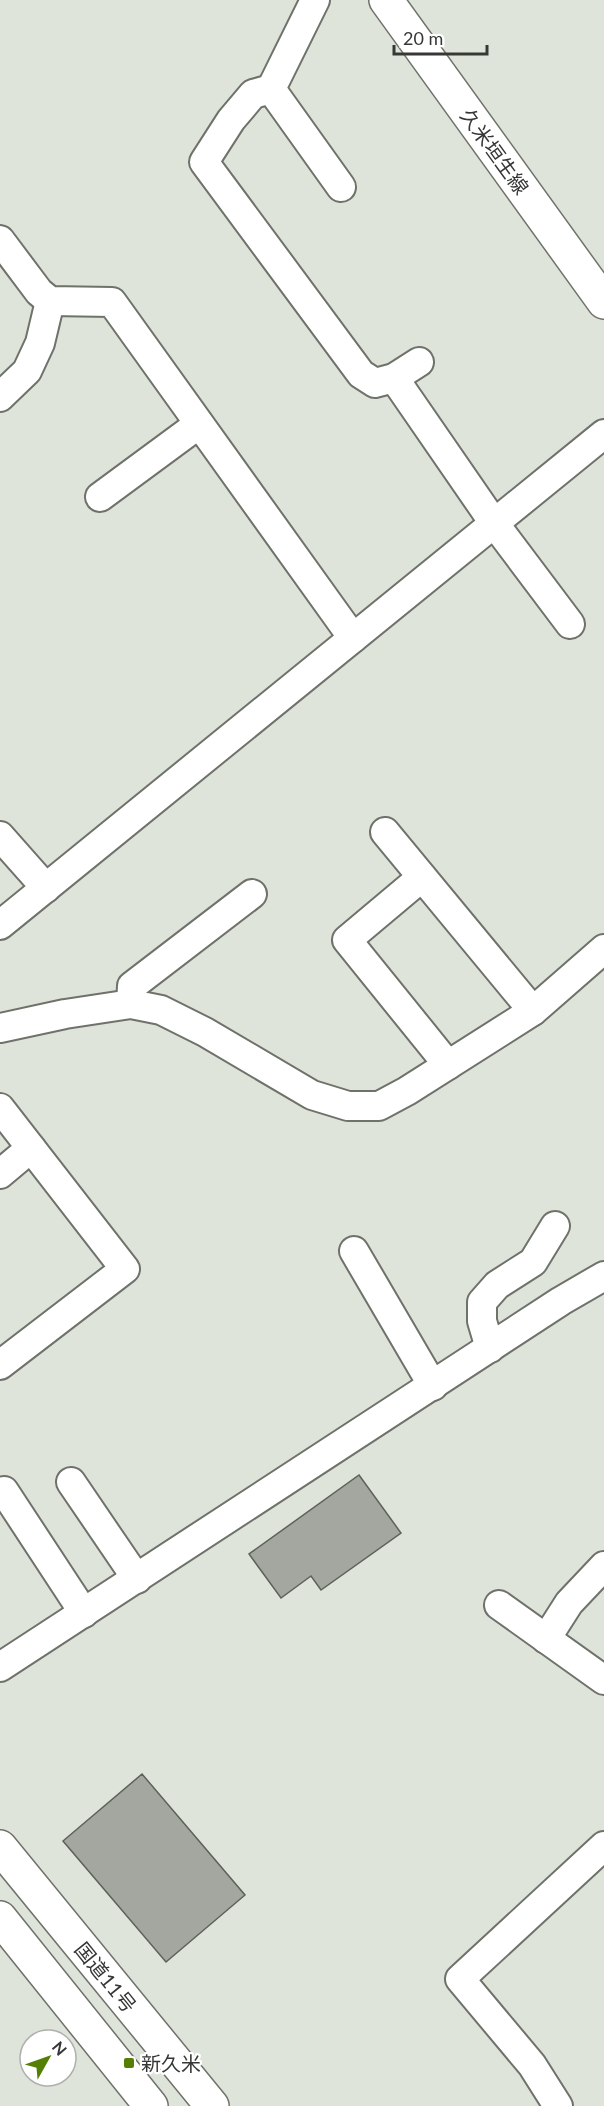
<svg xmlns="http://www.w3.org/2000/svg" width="604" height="2106" font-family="Lato,'Noto Sans JP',sans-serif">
  <rect width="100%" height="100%" fill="#dfe4db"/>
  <!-- building -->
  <g fill="#a3a79f" stroke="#5d615a" stroke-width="1.5">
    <polygon points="359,1475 401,1533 321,1590 311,1576 281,1598 249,1554"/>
    <polygon points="142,1774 245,1895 166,1962 63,1841"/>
  </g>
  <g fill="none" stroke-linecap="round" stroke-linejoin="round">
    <!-- street casing -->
    <g stroke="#6e726a" stroke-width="32">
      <g id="street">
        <polyline points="315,0 271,89 341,187"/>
        <polyline points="271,89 253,94 231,120 204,162 361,374 375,383 394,378 419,362"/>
        <polyline points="0,240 39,292 50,301 112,302 353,638"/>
        <polyline points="394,378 494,523 570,624"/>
        <polyline points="0,397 27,371 40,343 50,301"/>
        <polyline points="100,497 199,424"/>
        <polyline points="385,832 533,1011"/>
        <polyline points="0,836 46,888"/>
        <polyline points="422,877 347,940 448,1065"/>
        <polyline points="0,925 604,434"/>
        <polyline points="131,1004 132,986 252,894"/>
        <polyline points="0,1028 65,1014 131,1004 161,1010 205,1032 312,1095 348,1106 379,1106 407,1091 533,1011 604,949"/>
        <polyline points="0,1108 125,1269 0,1365"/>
        <polyline points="0,1174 31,1148"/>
        <polyline points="354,1251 433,1386"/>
        <polyline points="490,1348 482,1321 482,1302 497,1285 533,1262 555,1226"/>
        <polyline points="71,1482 137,1579"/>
        <polyline points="4,1491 84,1613"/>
        <polyline points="499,1605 604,1680"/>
        <polyline points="546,1639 569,1603 604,1566"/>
        <polyline points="0,1667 561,1301 604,1276"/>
        <polyline points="558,2106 532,2065 460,1979 604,1846"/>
      </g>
    </g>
    <!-- secondary casing -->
    <g stroke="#6e726a" stroke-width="36">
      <polyline id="secondary" points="386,0 604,302"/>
    </g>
    <!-- highway casing -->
    <g stroke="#6e726a" stroke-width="36">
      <g id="highway">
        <polyline points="0,1847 212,2106"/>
        <polyline points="0,1918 151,2106"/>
      </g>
    </g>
    <!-- street -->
    <use href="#street" stroke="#fff" stroke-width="28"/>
    <!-- secondary -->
    <use href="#secondary" stroke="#fff" stroke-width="33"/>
    <!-- highway -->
    <use href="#highway" stroke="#fff" stroke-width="33"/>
  </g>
  <!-- markers -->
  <rect fill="#547f04" stroke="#fff" stroke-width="2" x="123" y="2057" width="12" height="12" rx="3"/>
  <g text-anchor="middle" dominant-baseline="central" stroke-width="4.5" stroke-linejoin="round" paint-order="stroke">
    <!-- street labels -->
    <g font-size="20" fill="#363835" stroke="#fff">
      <text transform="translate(495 151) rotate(54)">久米垣生線</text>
      <text transform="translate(106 1977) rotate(51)">国道11号</text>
    </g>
    <!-- poi labels -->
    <g font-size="20" fill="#363835" stroke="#fff" text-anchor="start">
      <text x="141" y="2063">新久米</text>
    </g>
  </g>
  <!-- north arrow -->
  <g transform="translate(48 2058) rotate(50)"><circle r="28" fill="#ffffff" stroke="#afafae" stroke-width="1.5"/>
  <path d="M0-4.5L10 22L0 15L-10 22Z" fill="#547f04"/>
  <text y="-9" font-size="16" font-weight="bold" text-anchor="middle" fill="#363835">N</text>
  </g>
  <!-- scale -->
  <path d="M394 45v9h93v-9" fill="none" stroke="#363835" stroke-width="3"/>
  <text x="403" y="45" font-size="18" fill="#363835" stroke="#ffffff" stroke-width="4.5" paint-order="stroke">20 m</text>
</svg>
